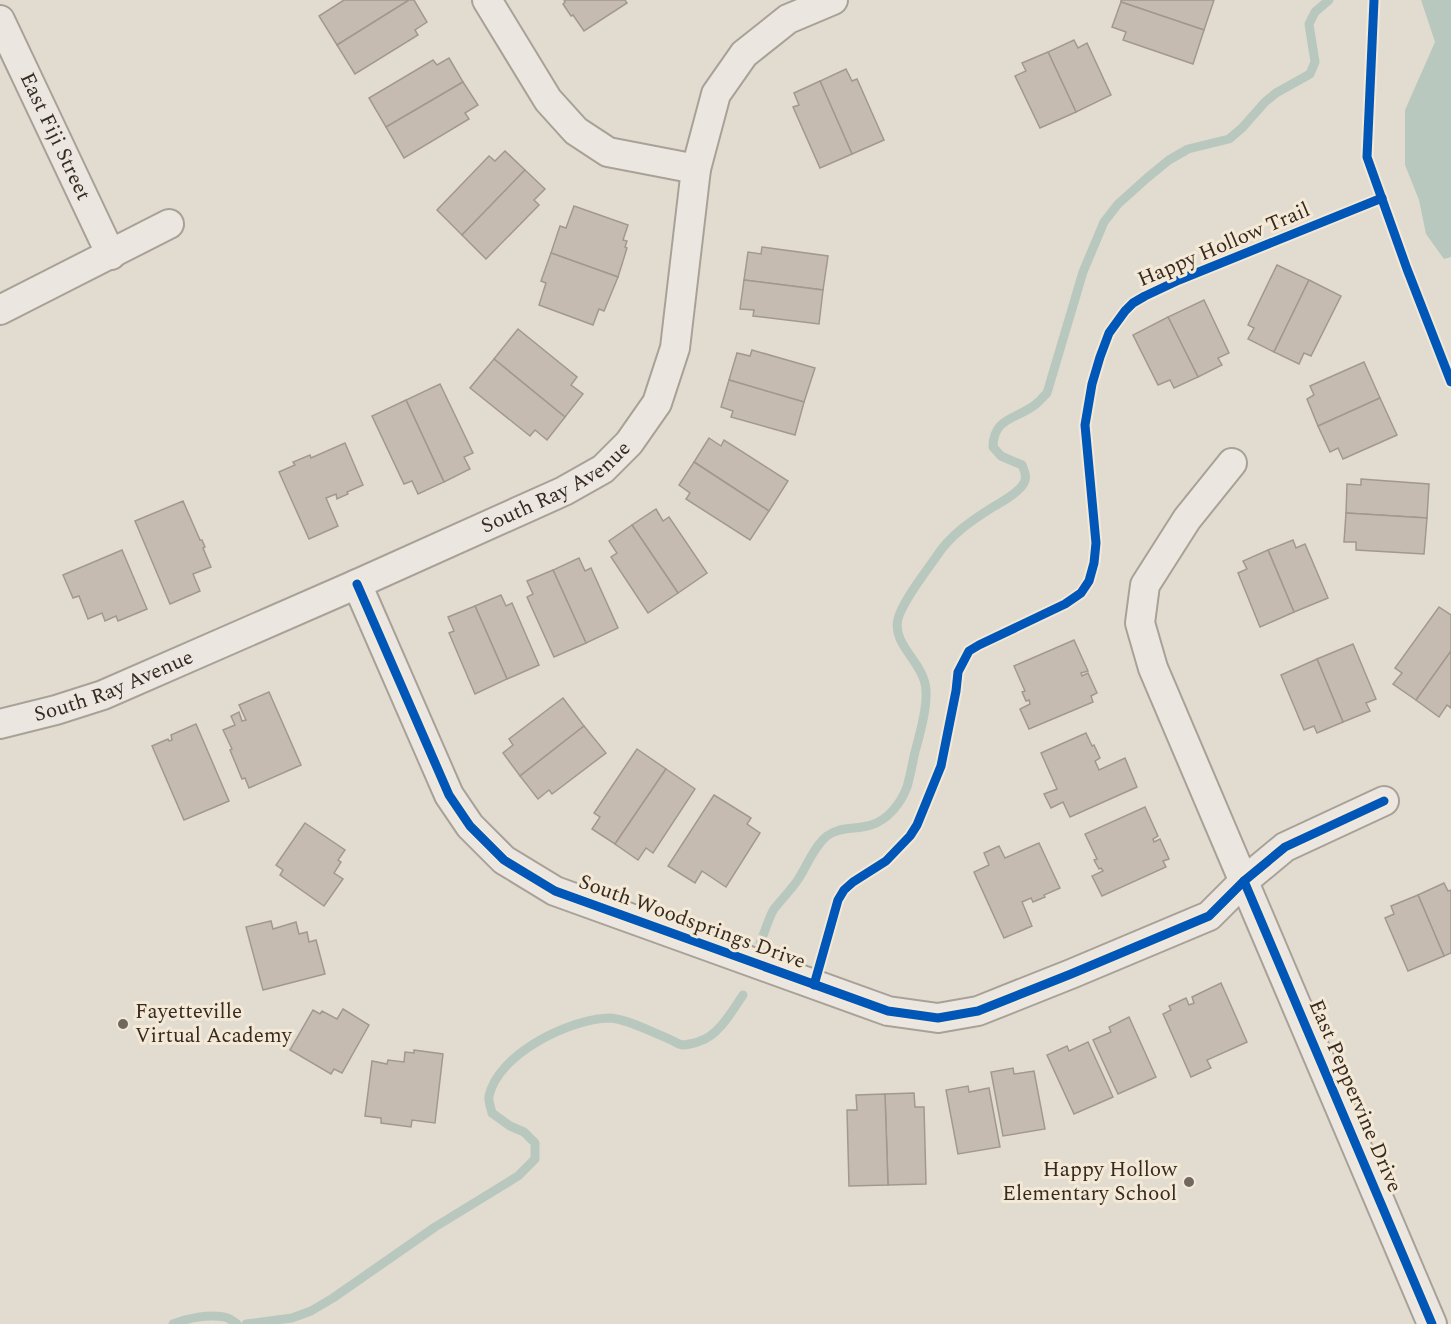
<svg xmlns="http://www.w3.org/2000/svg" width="1451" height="1324" font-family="Spectral,serif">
  <rect width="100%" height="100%" fill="#e2dcd0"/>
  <!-- water -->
  <polygon fill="#b9c8be" points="1421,0 1451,0 1451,257 1444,259 1426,234 1419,200 1405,165 1405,110 1435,42"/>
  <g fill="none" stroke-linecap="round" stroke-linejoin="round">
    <!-- stream -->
    <g stroke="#b9c8be" stroke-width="9">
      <path d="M 760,943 C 765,932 768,919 774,909 C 781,900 790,891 797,881 C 806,868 814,846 827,836 C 840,826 856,830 871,825 C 888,820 901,803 907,787 C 910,777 912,766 914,756 C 919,736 931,699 924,680 C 918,659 892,642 898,619 C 902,602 925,573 936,557 C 950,535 971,521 993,507 C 1003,501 1015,495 1022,486 C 1028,479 1025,472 1022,465 L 1001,456 L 993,447 C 993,417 1018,419 1036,404 C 1040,401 1043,397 1047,393 L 1083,272 L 1104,222 L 1118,204 L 1147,178 L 1169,160 L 1188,149 L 1229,139 L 1242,128 L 1265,102 L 1276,93 L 1310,74 L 1315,62 L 1309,24 L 1315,12 L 1329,0"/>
      <path d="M 173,1324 C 188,1318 208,1314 224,1317 C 228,1317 233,1321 237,1324"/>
      <path d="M 246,1324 L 292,1318 L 311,1311 L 333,1298 L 435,1227 L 518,1176 L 535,1159 L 535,1143 L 524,1132 L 510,1126 L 492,1113 C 491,1108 488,1101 489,1096 C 498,1054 569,1019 609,1018 C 625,1018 654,1033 669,1039 C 673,1041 678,1044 682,1045 C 686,1045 696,1043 700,1041 C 719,1035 732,1011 743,995"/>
    </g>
  </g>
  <!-- building -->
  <g fill="#c6bbb1" stroke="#a2988f" stroke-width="1.5">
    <polygon points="344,0 409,0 337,45 319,16"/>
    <polygon points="409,0 414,0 427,22 415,30 418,35 355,74 337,45"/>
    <polygon points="564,0 625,0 627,3 584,31 573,15 571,16 563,4 565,2"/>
    <polygon points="1121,0 1214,0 1204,30 1121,2"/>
    <polygon points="1121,2 1204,30 1193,64 1123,40 1126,32 1112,27"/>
    <polygon points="1074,40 1078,48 1087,43 1111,95 1076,112 1048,52"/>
    <polygon points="1048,52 1076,112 1040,128 1015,76 1026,71 1022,63"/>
    <polygon points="449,58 463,82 386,127 369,98 433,60 437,65"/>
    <polygon points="846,69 852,81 857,79 884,140 852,154 820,81"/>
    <polygon points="820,81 852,154 820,168 793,107 799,105 794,93"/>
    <polygon points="463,82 478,105 465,113 469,119 404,158 386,127"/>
    <polygon points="505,151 525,170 462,235 437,210 489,156 495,161"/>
    <polygon points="525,170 545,189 534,200 539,205 486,259 462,235"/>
    <polygon points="574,206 628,225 623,240 627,241 625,247 627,248 618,277 551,253 560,226 566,228"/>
    <polygon points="762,247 828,256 823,290 744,280 748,252 761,254"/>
    <polygon points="551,253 618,277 604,311 599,309 593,325 539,305 546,283 541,281"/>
    <polygon points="1277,265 1309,280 1274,352 1248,339 1254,328 1248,325"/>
    <polygon points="744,280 823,290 819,324 753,316 754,310 740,309"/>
    <polygon points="1309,280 1341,296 1311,356 1304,353 1299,364 1274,352"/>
    <polygon points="1204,300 1229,353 1218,358 1222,365 1198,377 1168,317"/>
    <polygon points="1168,317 1198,377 1174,388 1170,380 1158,385 1133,335"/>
    <polygon points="518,329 577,377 571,385 583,394 565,417 494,359"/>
    <polygon points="752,350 815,368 804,402 729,380 737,353 750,356"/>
    <polygon points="494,359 565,417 547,440 535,430 530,436 470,388"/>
    <polygon points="1364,362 1380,398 1318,426 1307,399 1314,395 1310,386"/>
    <polygon points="729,380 804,402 795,435 731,417 733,411 721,407"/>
    <polygon points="440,384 473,453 464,457 470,469 444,482 406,400"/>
    <polygon points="1380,398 1397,435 1343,459 1338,448 1330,452 1318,426"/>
    <polygon points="406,400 444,482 418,494 412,481 404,484 372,416"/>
    <polygon points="709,438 721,446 724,440 788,481 769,511 694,462"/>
    <polygon points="345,443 363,485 347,492 348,494 337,499 336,494 326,498 338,526 309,539 279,472 295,465 293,462 310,455 311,458"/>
    <polygon points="694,462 769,511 750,540 686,499 690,493 679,485"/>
    <polygon points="1361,479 1429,484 1427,518 1346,513 1347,484 1361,485"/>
    <polygon points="183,501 200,540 202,540 205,547 203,548 211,567 193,574 200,591 170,604 135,521"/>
    <polygon points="656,509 663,521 669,517 707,573 678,593 632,525"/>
    <polygon points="1346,513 1427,518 1424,554 1356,550 1356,542 1344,542"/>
    <polygon points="632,525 678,593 648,613 611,557 617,553 609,541"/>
    <polygon points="1293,540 1296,548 1305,544 1328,598 1294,612 1268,550"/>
    <polygon points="122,550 147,609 118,621 116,616 105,621 102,613 88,619 79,596 73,598 63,575"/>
    <polygon points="1268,550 1294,612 1260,627 1238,573 1247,569 1243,561"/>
    <polygon points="579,558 585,571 591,568 618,628 586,643 553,570"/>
    <polygon points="553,570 586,643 554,657 527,597 533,594 527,581"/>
    <polygon points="501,595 506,606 512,603 539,665 507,679 475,606"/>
    <polygon points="475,606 507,679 475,694 449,633 454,631 448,617"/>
    <polygon points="1439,607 1451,615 1451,651 1416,700 1393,684 1402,673 1395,668"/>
    <polygon points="1074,640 1088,671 1081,673 1082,676 1088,673 1097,693 1091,696 1093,702 1029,729 1020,709 1030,704 1029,700 1026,701 1022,692 1025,691 1014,666"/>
    <polygon points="1353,644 1376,699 1366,703 1370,711 1343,722 1317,659"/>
    <polygon points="1451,651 1451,708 1447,705 1439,717 1416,700"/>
    <polygon points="1317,659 1343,722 1317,733 1314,726 1304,730 1281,675"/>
    <polygon points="269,692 301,765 249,788 245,778 242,779 230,750 232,749 223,730 235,725 231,716 239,712 242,721 246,720 239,705"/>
    <polygon points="563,698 584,726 520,776 503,753 513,745 509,739"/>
    <polygon points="196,724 229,801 184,820 152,746 168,739 169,741 172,740 171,735"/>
    <polygon points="584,726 606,753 552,794 549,790 538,799 520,776"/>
    <polygon points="1086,733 1092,746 1094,745 1100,758 1095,761 1099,770 1125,758 1137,787 1070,817 1063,802 1051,808 1044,794 1057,789 1041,753"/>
    <polygon points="637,749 666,769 615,844 592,829 600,817 594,813"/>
    <polygon points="666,769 695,789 653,853 646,848 638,860 615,844"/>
    <polygon points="714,795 751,818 747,824 760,833 726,887 702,871 695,883 668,866"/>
    <polygon points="1145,807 1158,836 1153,839 1154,842 1160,839 1169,859 1163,861 1166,867 1102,896 1092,876 1103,871 1101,868 1099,869 1094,860 1097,859 1085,834"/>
    <polygon points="305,823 345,850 338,860 341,862 334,873 343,879 324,906 280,875 283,870 276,865"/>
    <polygon points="1039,843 1060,888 1044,895 1045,897 1033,902 1031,898 1022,902 1032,926 1004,938 974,872 989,865 984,853 999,846 1005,858"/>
    <polygon points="1444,883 1448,891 1451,890 1451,953 1444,956 1418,895"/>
    <polygon points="1418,895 1444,956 1408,971 1385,918 1394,914 1391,906"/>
    <polygon points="271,921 273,929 296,922 299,934 307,932 309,942 316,940 325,974 263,990 246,927"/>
    <polygon points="1221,983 1247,1042 1207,1060 1211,1068 1191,1077 1163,1014 1171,1010 1169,1006 1186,998 1189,1005 1194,1003 1192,997"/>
    <polygon points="343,1009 369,1025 342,1073 334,1069 331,1074 290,1050 313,1010 320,1014 322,1011 337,1019"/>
    <polygon points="1129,1017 1156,1077 1118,1094 1093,1040 1111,1032 1109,1027"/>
    <polygon points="1088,1042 1113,1097 1074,1114 1047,1055 1067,1046 1069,1051"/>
    <polygon points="414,1050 443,1054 435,1123 412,1120 411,1127 381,1123 381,1118 365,1116 372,1061 387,1064 388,1060 404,1062 405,1052 414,1053"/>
    <polygon points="1013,1068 1014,1074 1034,1071 1045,1129 1003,1136 991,1072"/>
    <polygon points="968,1086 969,1092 989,1088 1000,1147 958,1154 946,1090"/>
    <polygon points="914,1093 915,1107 924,1107 926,1184 888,1185 885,1094"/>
    <polygon points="885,1094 888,1185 849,1186 847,1110 857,1110 856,1095"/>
  </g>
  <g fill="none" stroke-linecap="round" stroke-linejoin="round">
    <!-- minor casing -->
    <g stroke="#a8a198" stroke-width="32">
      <g id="minor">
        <polyline points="487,0 548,100 576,131 608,152 696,169"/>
        <path id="s1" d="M 0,20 L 111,255"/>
        <polyline points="0,310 169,224"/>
        <polyline points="1232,463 1187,519 1145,585 1140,623 1153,668 1432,1324"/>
        <polyline points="357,584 449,795 470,826 504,860 555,891 888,1011 938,1018 978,1011 1071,974 1209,916 1244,881 1285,847 1384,801"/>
        <path id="s2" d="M 0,724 L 56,710 L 103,695 L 357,584 L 564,491 L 603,469 L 629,443 L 657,403 L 675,348 L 696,169 L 716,94 L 744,54 L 788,19 L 833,0"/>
      </g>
    </g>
    <!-- minor -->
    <use href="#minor" stroke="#ebe7e0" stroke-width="28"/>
    <!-- cycleway casing -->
    <g stroke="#f3e9d6" stroke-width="13">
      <g id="cycleway">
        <polyline points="1374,0 1367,157 1407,269 1451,382"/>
        <polyline points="357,584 449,795 470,826 504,860 555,891 888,1011 938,1018 978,1011 1071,974 1209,916 1244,881 1285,847 1384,801"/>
        <polyline points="1244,881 1432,1324"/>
        <polyline points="814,985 838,900 844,890 853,882 886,861 910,836 917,825 941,766 956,691 958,672 969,651 979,645 1065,604 1081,593 1089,581 1094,563 1096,543 1085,425 1092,384 1100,357 1109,333 1125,311 1133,303 1145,296 1179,280 1382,198"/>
      </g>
    </g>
    <!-- cycleway -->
    <use href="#cycleway" stroke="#0057b8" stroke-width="9"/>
  </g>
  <!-- markers -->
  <g fill="#72685e" stroke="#f3e9d6" stroke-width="2">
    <circle cx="123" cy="1024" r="6"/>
    <circle cx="1189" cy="1182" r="6"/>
  </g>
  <g text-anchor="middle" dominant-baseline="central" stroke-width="6" stroke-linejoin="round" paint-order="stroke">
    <!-- street labels -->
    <g font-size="21" fill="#362a21" stroke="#f3e9d6">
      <text stroke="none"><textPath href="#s1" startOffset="129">East Fiji Street</textPath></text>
      <text transform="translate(1224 245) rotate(-23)">Happy Hollow Trail</text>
      <text stroke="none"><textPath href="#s2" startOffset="606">South Ray Avenue</textPath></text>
      <text stroke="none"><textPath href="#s2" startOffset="120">South Ray Avenue</textPath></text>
      <text transform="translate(692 922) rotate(20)">South Woodsprings Drive</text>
      <text transform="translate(1355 1096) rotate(67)">East Peppervine Drive</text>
    </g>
    <!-- poi labels -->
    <g font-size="21" fill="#362a21" stroke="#f3e9d6" text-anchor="start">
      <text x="135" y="1012">Fayetteville<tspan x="135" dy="24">Virtual Academy</tspan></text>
      <text x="1177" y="1170" text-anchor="end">Happy Hollow<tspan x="1177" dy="24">Elementary School</tspan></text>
    </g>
  </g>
</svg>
